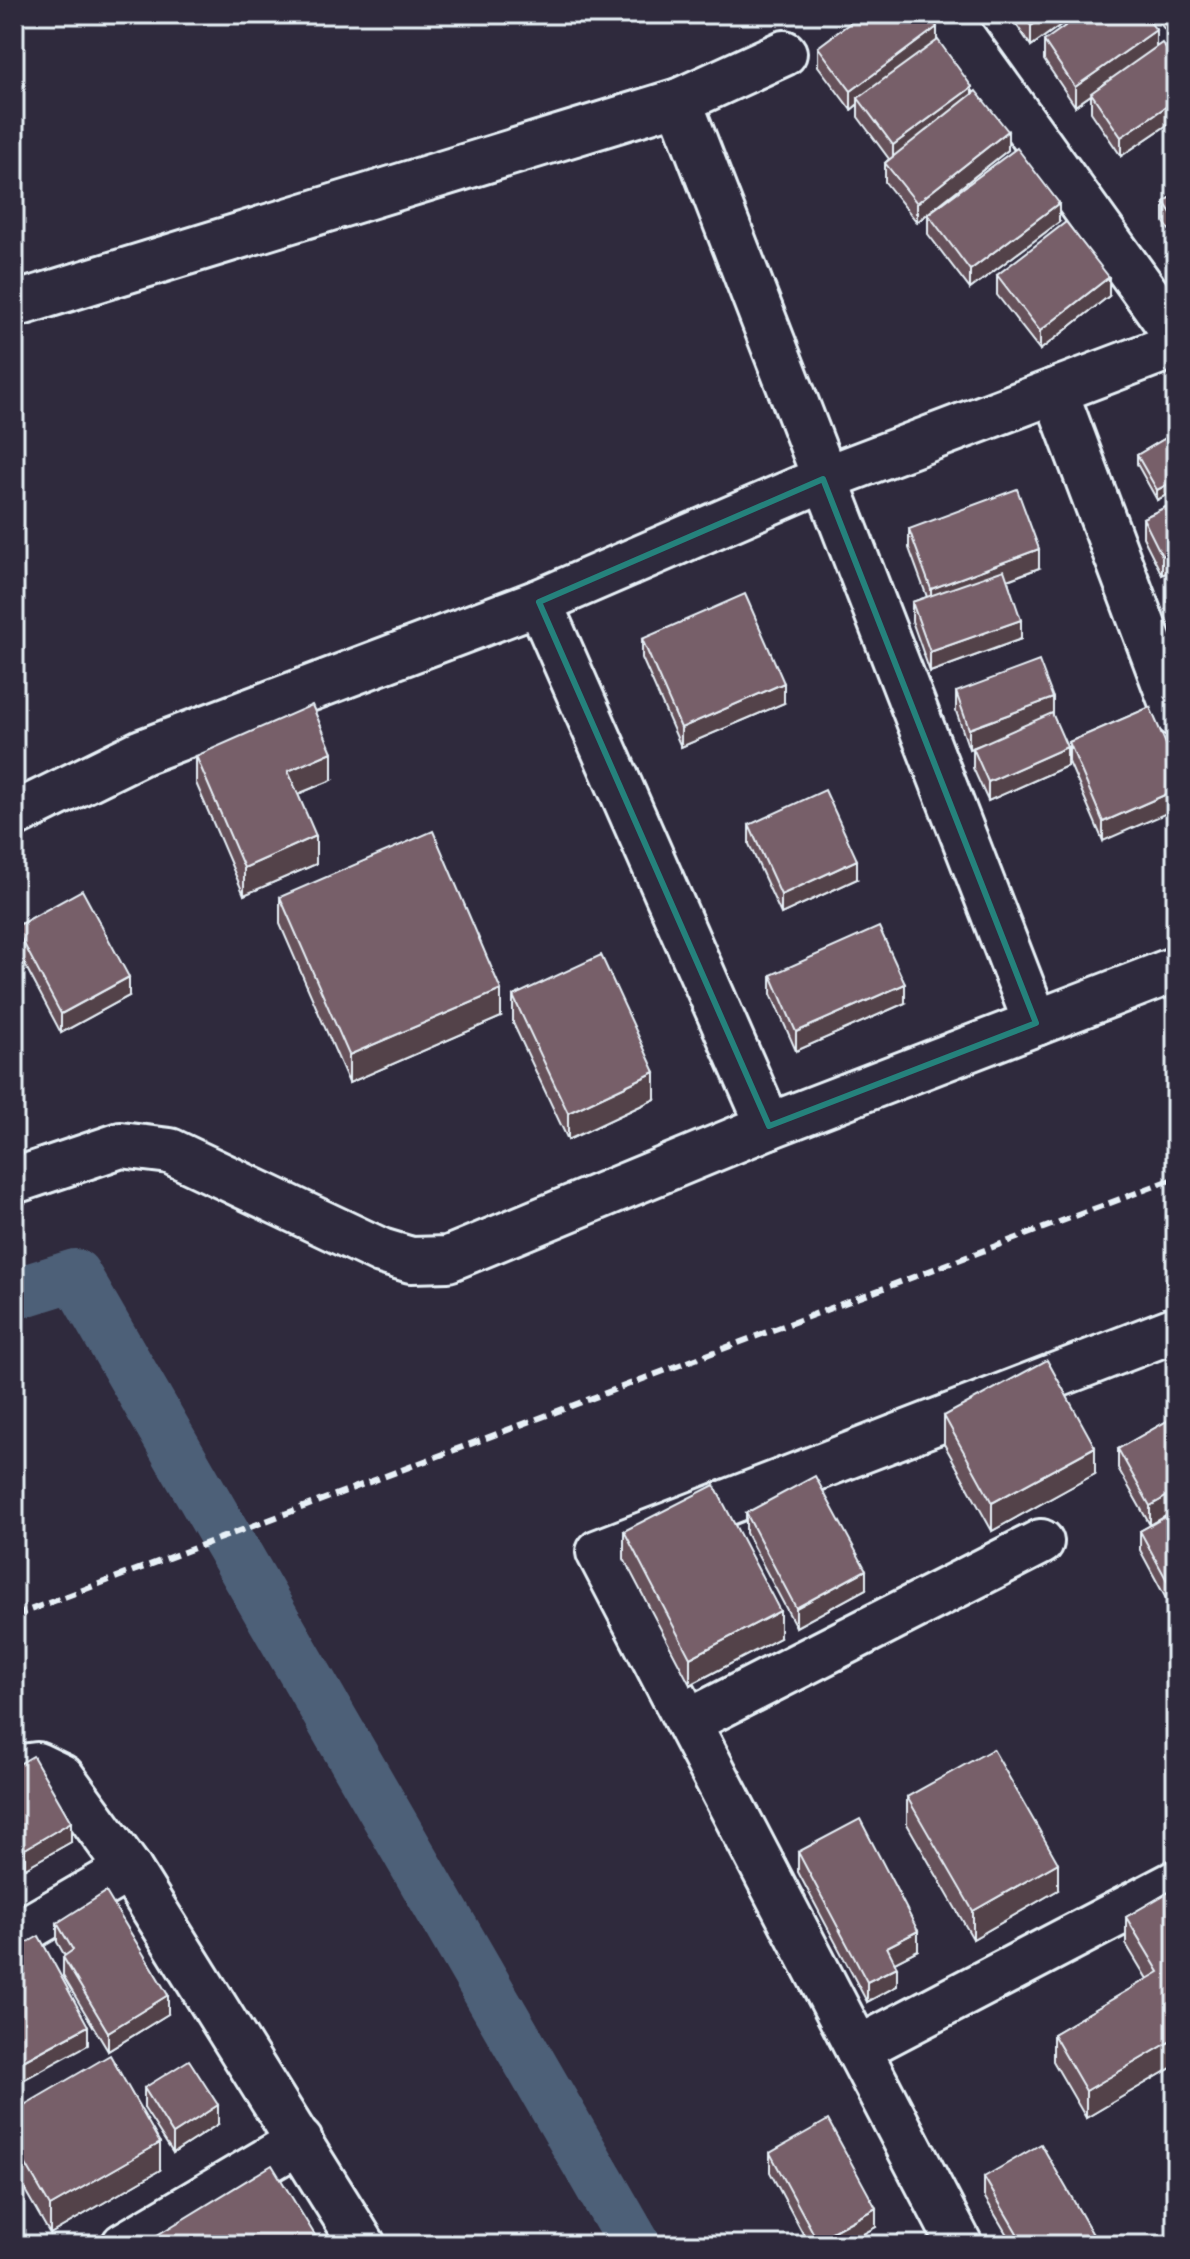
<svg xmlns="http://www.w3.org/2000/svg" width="1190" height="2259" font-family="'Indie Flower',sans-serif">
  <rect width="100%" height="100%" fill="#2f2a3d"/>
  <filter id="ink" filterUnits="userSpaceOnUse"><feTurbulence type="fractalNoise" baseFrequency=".0125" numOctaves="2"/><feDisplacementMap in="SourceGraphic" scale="16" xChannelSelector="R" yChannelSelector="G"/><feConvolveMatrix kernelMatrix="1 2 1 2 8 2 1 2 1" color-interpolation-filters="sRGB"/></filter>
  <g filter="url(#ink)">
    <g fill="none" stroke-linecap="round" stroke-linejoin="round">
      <!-- canal -->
      <polyline stroke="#4e6078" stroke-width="52" points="14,1294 75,1275 635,2245"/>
      <!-- minor casing -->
      <g stroke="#e8f1f8" stroke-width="50">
        <g id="minor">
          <polyline points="946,14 1176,335"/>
          <polyline points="679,101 1036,1023"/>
          <polyline points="14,305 679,101 784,53"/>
          <polyline points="1055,391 1176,714"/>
          <polyline points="539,602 769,1126"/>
          <polyline points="14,815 142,752 539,602 823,479 1176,345"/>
          <polyline points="14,1181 121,1145 170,1151 381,1251 411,1260 448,1259 769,1126 1176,969"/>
          <polyline points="688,1722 1041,1542"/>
          <polyline points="14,1768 37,1765 62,1777 129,1869 363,2245"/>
          <polyline points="14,1936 129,1869"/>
          <polyline points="858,2049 1176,1883"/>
          <polyline points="124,2245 300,2141"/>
          <polyline points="960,2245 599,1552 1176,1329"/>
        </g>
      </g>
      <!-- minor -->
      <use href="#minor" stroke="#2f2a3d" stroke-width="44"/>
      <!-- rail -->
      <polyline stroke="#e8f1f8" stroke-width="6" stroke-dasharray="12 6" stroke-linecap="butt" points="14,1616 1176,1178"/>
    </g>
    <!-- wall -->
    <g fill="#66515a" stroke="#e8f1f8" stroke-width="2">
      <polygon points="1009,14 1076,14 1031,46"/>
      <polygon points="1153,14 1176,14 1172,39"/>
      <polygon points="937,40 1008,150 917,222 885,182 885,163 889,159 858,117 858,104 851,110 818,66 818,47"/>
      <polygon points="1044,41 1156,47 1176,63 1176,119 1121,156 1091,112 1091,95 1075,106 1044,60"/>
      <polygon points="1176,194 1176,240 1164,222 1164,202"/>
      <polygon points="928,214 1059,222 970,289 928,234"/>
      <polygon points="997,275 1109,296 1040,350 997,295"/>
      <polygon points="1176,432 1176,490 1157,500 1137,464 1137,455"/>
      <polygon points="1176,502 1176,568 1162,575 1143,537 1143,518"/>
      <polygon points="909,529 1039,568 1008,580 1021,639 930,672 912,621 912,602 927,597 909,548"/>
      <polygon points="642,639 784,703 681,747 642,658"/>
      <polygon points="956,692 1053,716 1067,766 988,801 973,768 973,748 990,741 969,749 956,711"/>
      <polygon points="1150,707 1103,841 1069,762 1069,742"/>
      <polygon points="196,756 332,780 298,794 316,864 244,895 196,783"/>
      <polygon points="749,825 857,879 781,914 749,844"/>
      <polygon points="280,897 501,1017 349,1083 280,924"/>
      <polygon points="15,927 129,996 61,1033 15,946"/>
      <polygon points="771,975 905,1003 796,1051 771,994"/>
      <polygon points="513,996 655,1099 568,1140 513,1023"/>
      <polygon points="944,1416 1095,1474 992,1531 944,1444"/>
      <polygon points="1176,1416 1150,1525 1118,1468 1118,1449"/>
      <polygon points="1176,1511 1176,1602 1170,1606 1140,1550 1140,1531"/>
      <polygon points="746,1513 866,1589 796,1627 746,1533"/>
      <polygon points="624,1531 780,1638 690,1685 624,1559"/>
      <polygon points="14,1767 71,1842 25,1868 14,1849"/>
      <polygon points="907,1797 1058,1890 973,1939 907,1824"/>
      <polygon points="798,1852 918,1950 894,1962 897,1986 867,2002 798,1872"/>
      <polygon points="1176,1888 1176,2065 1086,2118 1053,2061 1053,2034 1147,1979 1126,1944 1126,1917"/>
      <polygon points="57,1923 168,2014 108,2051 63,1976 63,1957 65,1956 57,1942"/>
      <polygon points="144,2088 218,2124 173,2153 144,2108"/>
      <polygon points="14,2111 160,2170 50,2234 14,2171"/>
      <polygon points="770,2153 876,2227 843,2245 809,2245 770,2172"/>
      <polygon points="984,2177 1099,2245 1013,2245 984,2196"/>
    </g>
    <!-- shaded-wall -->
    <g fill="#53424a" stroke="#e8f1f8" stroke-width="2">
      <polygon points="1049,14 1076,14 1031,46 1031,26"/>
      <polygon points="1176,17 1176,36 1172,39 1172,20"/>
      <polygon points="937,27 937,46 858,98 858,104 851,110 851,91"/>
      <polygon points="1156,30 1156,49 1075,106 1075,87"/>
      <polygon points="972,87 972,106 893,164 893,145"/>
      <polygon points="1176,100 1176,119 1121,156 1121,137"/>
      <polygon points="1008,131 1008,150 917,222 917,203"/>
      <polygon points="1059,203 1059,222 970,289 970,270"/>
      <polygon points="1109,277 1109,296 1040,350 1040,331"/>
      <polygon points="1176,480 1176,490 1157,500 1157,490"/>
      <polygon points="1039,549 1039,568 931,608 931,589"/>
      <polygon points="1176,549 1176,568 1162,575 1162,556"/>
      <polygon points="1021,620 1021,639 930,672 930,652"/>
      <polygon points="784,683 784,703 681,747 681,728"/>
      <polygon points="1053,698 1053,718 969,749 969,729"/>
      <polygon points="1067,747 1067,766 988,801 988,782"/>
      <polygon points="332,752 332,780 288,798 288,771"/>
      <polygon points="1176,790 1176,809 1103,841 1103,822"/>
      <polygon points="316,836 316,864 244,895 244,868"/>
      <polygon points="857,860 857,879 781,914 781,895"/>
      <polygon points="129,977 129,996 61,1033 61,1014"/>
      <polygon points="905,984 905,1003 796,1051 796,1032"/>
      <polygon points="501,990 501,1017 349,1083 349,1055"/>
      <polygon points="655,1072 655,1099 568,1140 568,1113"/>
      <polygon points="1095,1447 1095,1474 992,1531 992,1503"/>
      <polygon points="1176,1491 1176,1510 1150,1525 1150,1506"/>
      <polygon points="866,1570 866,1589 796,1627 796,1608"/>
      <polygon points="1176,1583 1176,1602 1170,1606 1170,1586"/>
      <polygon points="780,1611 780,1638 690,1685 690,1658"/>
      <polygon points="71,1822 71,1842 25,1868 25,1849"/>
      <polygon points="1058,1863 1058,1890 973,1939 973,1911"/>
      <polygon points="918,1931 918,1950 887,1966 887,1947"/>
      <polygon points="897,1967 897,1986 867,2002 867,1982"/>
      <polygon points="168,1995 168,2014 108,2051 108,2032"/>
      <polygon points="88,2026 88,2045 14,2085 14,2066"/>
      <polygon points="1176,2038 1176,2065 1086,2118 1086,2091"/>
      <polygon points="218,2105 218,2124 173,2153 173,2134"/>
      <polygon points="160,2143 160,2170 50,2234 50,2206"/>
      <polygon points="876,2208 876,2227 843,2245 817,2245 817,2240"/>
    </g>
    <!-- building -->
    <g fill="#775e69" stroke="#e8f1f8" stroke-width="2">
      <polygon points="862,14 928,14 937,27 851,91 818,47"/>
      <polygon points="1022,14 1049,14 1031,26"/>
      <polygon points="1082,14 1144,14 1156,30 1075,87 1044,41"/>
      <polygon points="1168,14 1176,14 1176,17 1172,20"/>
      <polygon points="938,40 972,87 893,145 858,98"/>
      <polygon points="1162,43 1176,63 1176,100 1121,137 1091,93"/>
      <polygon points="976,91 1008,131 917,203 885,163"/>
      <polygon points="1017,148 1059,203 970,270 928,214"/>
      <polygon points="1176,194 1176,221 1164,202"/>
      <polygon points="1066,222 1109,277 1040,331 997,275"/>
      <polygon points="1176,432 1176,480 1157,490 1137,455"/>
      <polygon points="1017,489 1039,549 931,589 909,529"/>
      <polygon points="1176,502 1176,549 1162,556 1143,518"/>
      <polygon points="1004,570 1021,620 930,652 912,602"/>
      <polygon points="745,594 784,683 681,728 642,639"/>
      <polygon points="1039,661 1053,698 969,729 956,692"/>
      <polygon points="312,705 332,752 288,771 316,836 244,868 196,756"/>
      <polygon points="1150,707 1176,767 1176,790 1103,822 1069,742"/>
      <polygon points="1052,713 1067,747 988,782 973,748"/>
      <polygon points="825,790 857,860 781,895 749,825"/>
      <polygon points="433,831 501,990 349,1055 280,897"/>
      <polygon points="82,890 129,977 61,1014 15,927"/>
      <polygon points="879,927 905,984 796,1032 771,975"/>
      <polygon points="601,955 655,1072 568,1113 513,996"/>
      <polygon points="1047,1360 1095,1447 992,1503 944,1416"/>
      <polygon points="1176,1416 1176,1491 1150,1506 1118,1449"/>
      <polygon points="815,1476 866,1570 796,1608 746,1513"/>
      <polygon points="714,1485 780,1611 690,1658 624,1531"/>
      <polygon points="1176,1511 1176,1583 1170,1586 1140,1531"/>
      <polygon points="993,1749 1058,1863 973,1911 907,1797"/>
      <polygon points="33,1756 71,1822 25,1849 14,1830 14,1767"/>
      <polygon points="860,1819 918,1931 887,1947 897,1967 867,1982 798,1852"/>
      <polygon points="1176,1888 1176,2038 1086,2091 1053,2034 1159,1972 1126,1917"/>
      <polygon points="106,1892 168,1995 108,2032 63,1957 73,1950 57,1923"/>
      <polygon points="39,1936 88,2026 14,2066 14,1950"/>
      <polygon points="110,2055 160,2143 50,2206 14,2144 14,2111"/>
      <polygon points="189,2060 218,2105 173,2134 144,2088"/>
      <polygon points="828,2120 876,2208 817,2240 770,2153"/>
      <polygon points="1041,2144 1099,2245 1024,2245 984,2177"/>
      <polygon points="272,2165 321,2245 152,2245 149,2240"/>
    </g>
  </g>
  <!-- marked area -->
  <path fill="none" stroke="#25827c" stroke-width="6" stroke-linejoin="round" d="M 823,479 L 1036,1023 L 769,1126 L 539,602 Z"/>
  <!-- margin -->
  <rect width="1190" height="2259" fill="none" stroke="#2f2a3d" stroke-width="48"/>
  <rect x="24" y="24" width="1142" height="2211" fill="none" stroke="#e8f1f8" stroke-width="3" filter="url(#ink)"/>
</svg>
